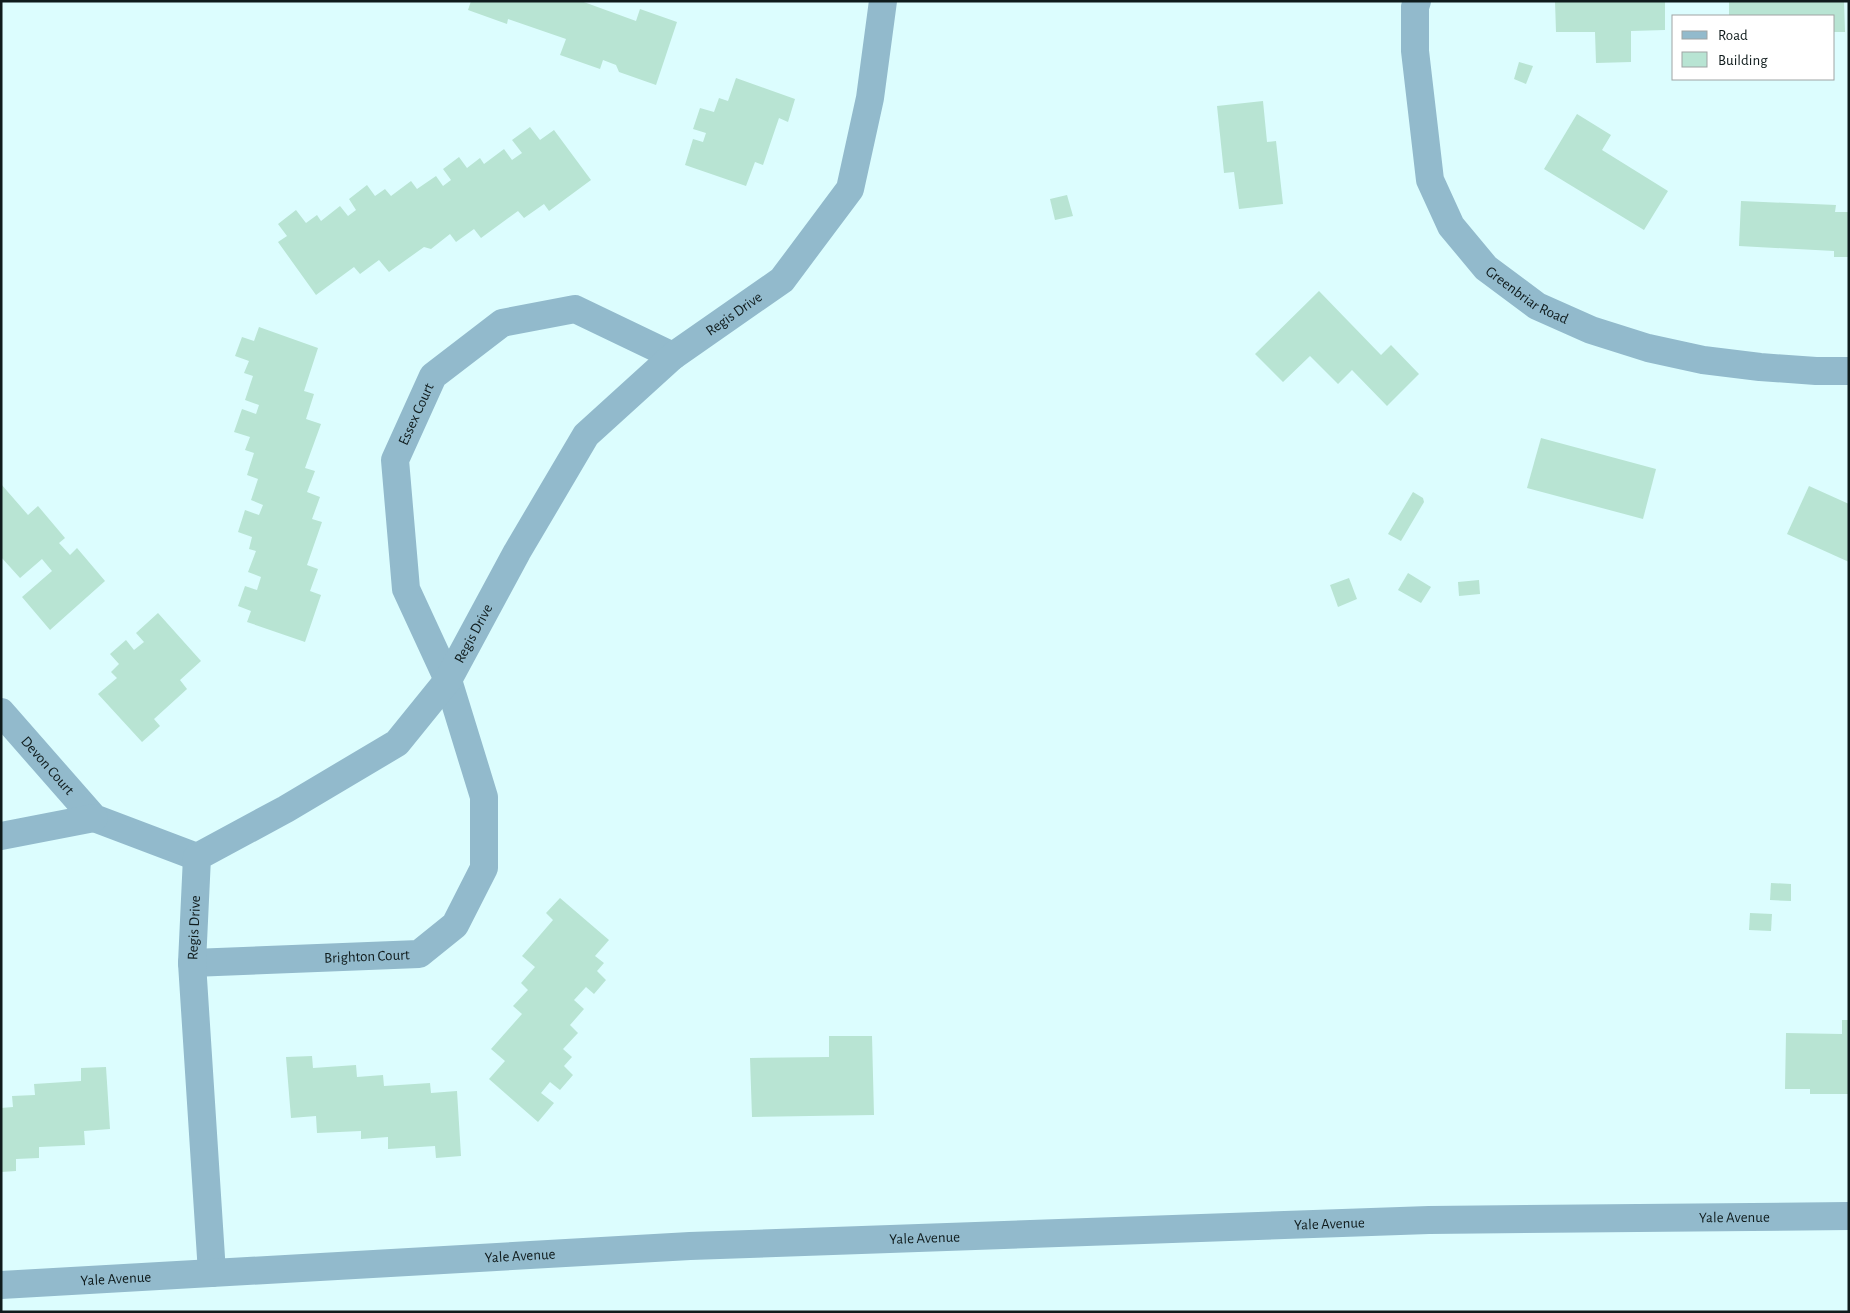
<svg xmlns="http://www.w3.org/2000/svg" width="1850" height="1313" font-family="'Alegreya Sans',sans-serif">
  <rect width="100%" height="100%" fill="#dcfdfe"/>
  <!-- building -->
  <g fill="#b8e4d3">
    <polygon points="471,1 581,1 636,21 640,9 677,22 656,85 619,72 616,65 603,60 600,69 560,55 566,39 508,19 507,24 468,10"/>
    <polygon points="1555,1 1665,1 1665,30 1631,31 1631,62 1596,63 1595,32 1556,32"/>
    <polygon points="1729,1 1844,1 1845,32 1834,32 1834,16 1729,16"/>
    <polygon points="1519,62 1533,66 1526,84 1514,79"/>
    <polygon points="736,78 795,99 788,122 779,118 763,165 755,162 746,186 685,165 693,139 703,142 706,133 693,129 700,108 714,112 719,98 728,101"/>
    <polygon points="1263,101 1267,142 1276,141 1283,204 1239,209 1234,172 1224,173 1217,106"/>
    <polygon points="1577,114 1611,135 1602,150 1668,191 1644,230 1544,169"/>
    <polygon points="530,127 540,140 554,130 591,180 549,211 544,204 524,218 518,211 481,238 474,229 456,242 450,234 431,249 424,247 389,272 379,260 360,274 354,267 316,295 278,242 287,236 278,224 296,210 306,223 317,215 321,221 340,206 348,216 356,210 349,199 367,185 375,196 385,189 391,196 411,181 417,189 436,176 443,186 451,180 443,169 459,157 467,168 480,158 484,164 504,149 512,160 522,153 512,140"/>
    <polygon points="1067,195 1073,216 1055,220 1050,199"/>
    <polygon points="1741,201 1836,205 1835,212 1849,212 1849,257 1834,257 1834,251 1739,246"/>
    <polygon points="1319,291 1381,355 1391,345 1419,374 1387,406 1352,370 1338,384 1310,356 1283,382 1255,354"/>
    <polygon points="259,327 318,348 304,391 314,394 306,419 321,424 305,468 315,471 307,492 320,497 312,519 322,522 307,565 318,569 310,591 321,595 305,642 247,622 251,611 238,606 245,586 257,590 261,577 248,572 256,551 249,549 252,537 238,532 245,510 259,515 263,505 251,500 258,479 247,475 254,453 245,450 250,437 234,432 242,409 256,414 259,405 245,400 253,376 244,373 249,361 235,356 242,337 254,341"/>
    <polygon points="1541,438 1656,469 1643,519 1527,488"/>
    <polygon points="1,484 28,515 38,506 65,538 59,543 70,555 77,548 105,581 50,630 22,597 52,571 42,559 20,578 1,557"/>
    <polygon points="1809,486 1849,504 1849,562 1787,534"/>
    <polygon points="1413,492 1423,498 1424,502 1401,541 1388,534"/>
    <polygon points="1408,573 1431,587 1421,603 1398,590"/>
    <polygon points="1349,578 1357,599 1338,607 1330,585"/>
    <polygon points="1479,580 1480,594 1459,596 1458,582"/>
    <polygon points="158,613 201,661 180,680 187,689 154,719 160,726 142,742 98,694 117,678 111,672 119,664 110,654 126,640 134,650 144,642 136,633"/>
    <polygon points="1771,883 1791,884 1791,901 1770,900"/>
    <polygon points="560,898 609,940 595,956 604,963 597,971 606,980 594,994 586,987 574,1000 584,1009 570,1025 578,1033 563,1049 572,1057 564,1066 573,1075 560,1090 550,1082 541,1093 554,1103 538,1122 489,1079 505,1061 491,1049 522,1014 513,1006 528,990 521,983 535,967 522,956 553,920 546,913"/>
    <polygon points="1750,913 1772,914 1771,931 1749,930"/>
    <polygon points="1842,1020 1849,1020 1849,1094 1810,1094 1810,1089 1785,1089 1786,1033 1842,1034"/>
    <polygon points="829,1036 872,1036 874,1115 752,1117 750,1058 829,1057"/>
    <polygon points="312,1056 313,1068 356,1065 357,1077 383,1075 384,1086 430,1083 431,1093 457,1091 461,1156 436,1158 435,1146 388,1149 388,1137 361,1139 361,1131 317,1133 316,1116 291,1118 286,1057"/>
    <polygon points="106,1067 110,1129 84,1131 85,1145 39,1147 39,1158 16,1159 16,1171 1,1172 1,1108 13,1107 12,1096 35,1095 34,1084 81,1081 81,1068"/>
  </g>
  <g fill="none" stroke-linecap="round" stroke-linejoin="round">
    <!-- minor -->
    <g stroke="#92bacc" stroke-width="28">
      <path id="s1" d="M 1417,1 L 1415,7 L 1415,51 L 1430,180 L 1451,226 L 1486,268 L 1537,306 L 1591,330 L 1648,348 L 1703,360 L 1760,367 L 1816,371 L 1849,371"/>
      <path id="s2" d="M 1,712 L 94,818 L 197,857"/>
      <polyline points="1,836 94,818"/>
      <path id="s3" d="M 192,963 L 419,954 L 455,925 L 484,868 L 484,797 L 448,680 L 406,589 L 395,460 L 433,376 L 502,323 L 575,309 L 673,356"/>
      <path id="s4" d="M 212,1273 L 192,963 L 197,857 L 286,809 L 397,743 L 448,680 L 517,552 L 586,435 L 673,356 L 782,280 L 850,189 L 870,98 L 883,1"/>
    </g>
    <!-- tertiary -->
    <path stroke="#92bacc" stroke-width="28" id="s5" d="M 1,1285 L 690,1246 L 1429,1220 L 1849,1216"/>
  </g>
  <g text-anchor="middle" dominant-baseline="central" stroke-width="4" stroke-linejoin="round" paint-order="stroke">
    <!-- street labels -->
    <g font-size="15" fill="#0f1b1c" stroke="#fff">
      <text stroke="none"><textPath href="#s1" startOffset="335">Greenbriar Road</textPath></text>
      <text stroke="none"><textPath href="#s4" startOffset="1201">Regis Drive</textPath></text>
      <text stroke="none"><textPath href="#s3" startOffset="811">Essex Court</textPath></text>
      <text stroke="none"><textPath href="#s4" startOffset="781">Regis Drive</textPath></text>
      <text stroke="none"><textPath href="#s2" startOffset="71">Devon Court</textPath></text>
      <text stroke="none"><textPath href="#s4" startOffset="346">Regis Drive</textPath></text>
      <text stroke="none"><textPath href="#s3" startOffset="175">Brighton Court</textPath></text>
      <text stroke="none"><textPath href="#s5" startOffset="1735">Yale Avenue</textPath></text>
      <text stroke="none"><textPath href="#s5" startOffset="1330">Yale Avenue</textPath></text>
      <text stroke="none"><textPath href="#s5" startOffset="925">Yale Avenue</textPath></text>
      <text stroke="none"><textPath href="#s5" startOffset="520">Yale Avenue</textPath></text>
      <text stroke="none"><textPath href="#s5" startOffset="115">Yale Avenue</textPath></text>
    </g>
  </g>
  <!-- border -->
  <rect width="1850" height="1313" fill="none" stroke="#0f1b1c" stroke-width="5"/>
  <!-- legend -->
  <rect x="1672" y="15" width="162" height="65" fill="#ffffff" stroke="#9fa4a4"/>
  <rect x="1682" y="31" width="25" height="8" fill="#92bacc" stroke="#9fa4a4"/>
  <text x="1718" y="40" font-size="15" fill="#0f1b1c">Road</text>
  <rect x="1682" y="52" width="25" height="15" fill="#b8e4d3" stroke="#9fa4a4"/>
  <text x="1718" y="65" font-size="15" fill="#0f1b1c">Building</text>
</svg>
